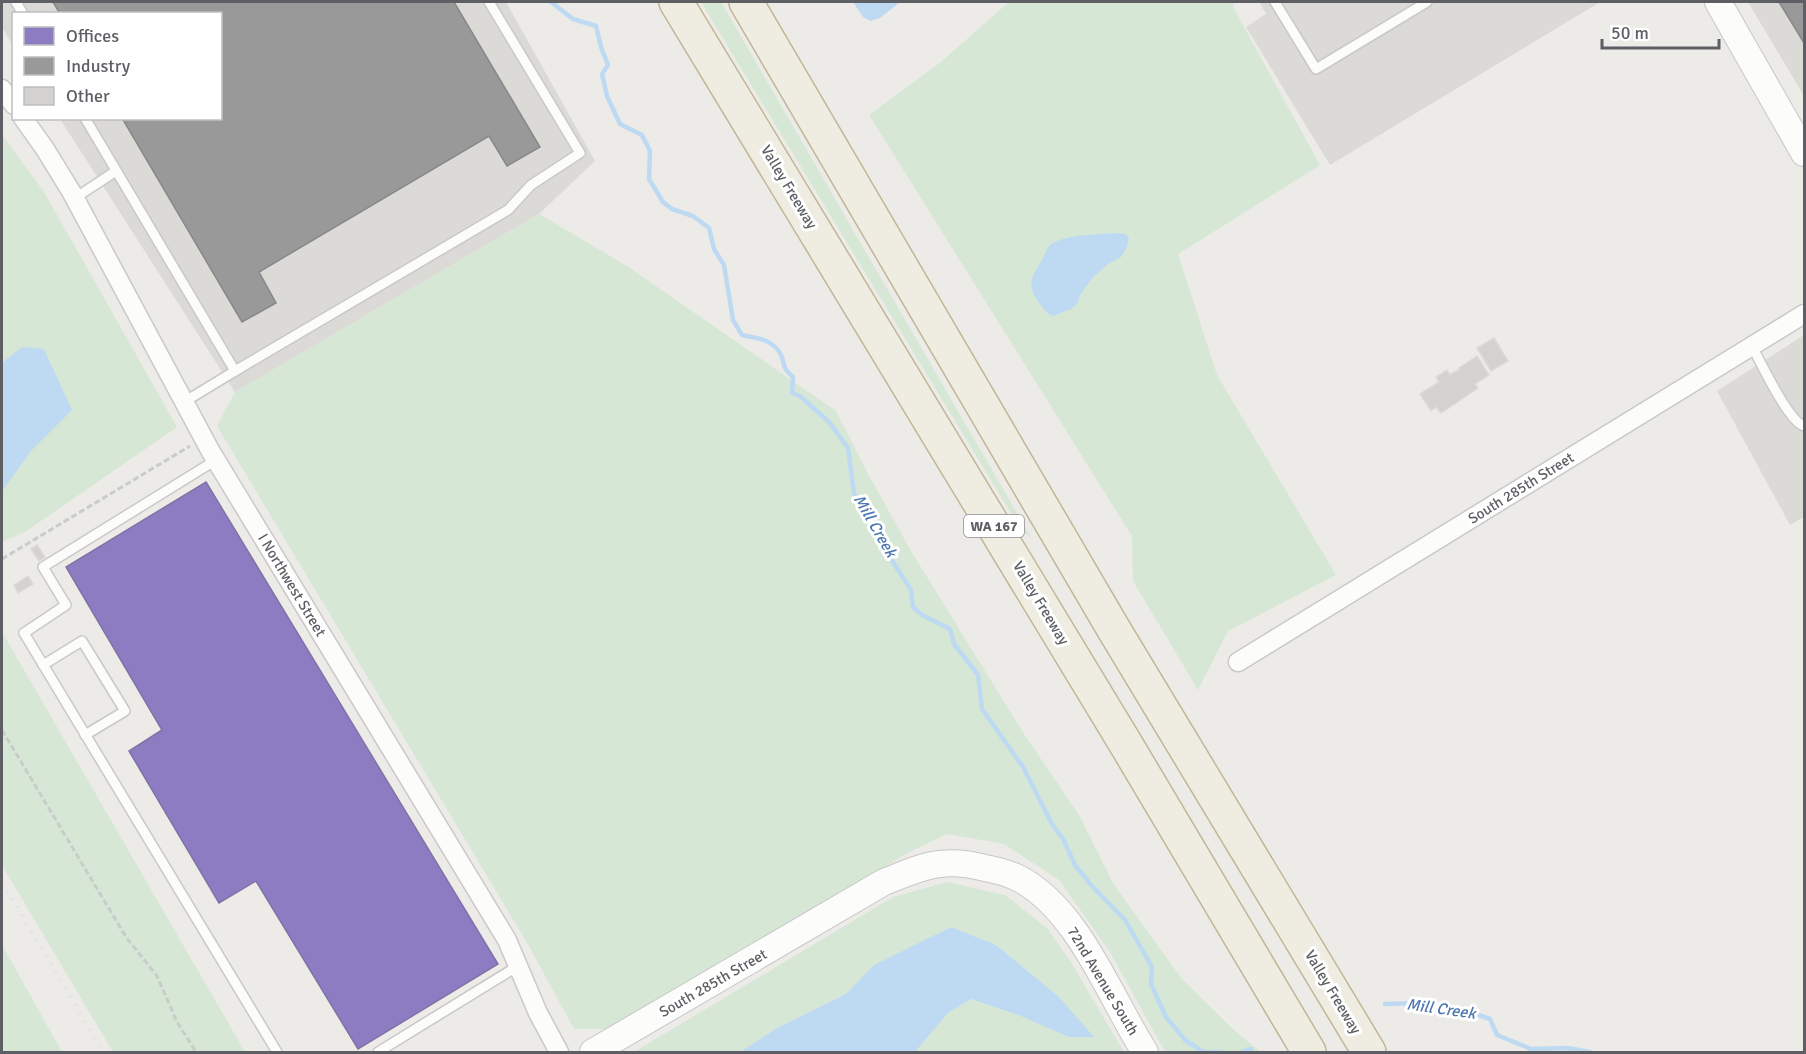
<svg xmlns="http://www.w3.org/2000/svg" width="1806" height="1054" font-family="Signika,sans-serif">
  <rect width="100%" height="100%" fill="#ecebe7"/>
  <!-- industrial -->
  <g fill="#dcdad7">
    <polygon points="2,2 506,2 595,161 539,214 235,392 60,119 220,118 220,14 14,14 13,46 2,27"/>
    <polygon points="1259,2 1600,2 1330,165 1246,27 1266,14"/>
    <polygon points="1748,2 1804,2 1804,96"/>
    <polygon points="1804,335 1804,517 1790,525 1717,391"/>
  </g>
  <!-- green -->
  <g fill="#d6e7d5">
    <polygon points="701,2 721,2 1032,539 1020,528"/>
    <polygon points="1009,2 1234,2 1233,7 1320,165 1178,254 1217,375 1336,575 1228,631 1198,690 1133,581 1132,536 869,115 941,62"/>
    <polygon points="2,135 44,192 177,427 25,532 2,542"/>
    <polygon points="539,214 627,266 836,411 868,474 911,551 1022,731 1079,815 1114,885 1182,979 1236,1032 1261,1052 1165,1052 1110,952 1059,880 1004,844 947,834 909,852 614,1029 574,1029 529,946 217,426 235,392"/>
    <polygon points="2,632 245,1052 113,1052 2,865"/>
    <polygon points="947,882 1005,895 1048,929 1072,964 1124,1052 915,1052 948,1013 971,999 1021,1016 1058,996 996,945 951,927 874,965 846,994 777,1028 740,1052 634,1052 893,897"/>
    <polygon points="2,945 62,1052 2,1052"/>
  </g>
  <!-- water -->
  <g fill="#bed9f2">
    <polygon points="853,2 900,2 880,18 871,21 863,17"/>
    <path d="M 1113,233 L 1126,234 L 1129,239 L 1126,249 L 1121,257 L 1108,264 L 1093,277 L 1080,295 L 1077,304 L 1071,309 L 1053,316 C 1047,314 1044,309 1040,304 C 1025,285 1032,277 1043,258 C 1046,253 1047,246 1053,243 C 1070,234 1094,235 1113,233 Z"/>
    <polygon points="22,347 44,349 72,410 31,451 2,491 2,363"/>
    <polygon points="951,927 996,945 1058,996 1094,1037 1069,1037 1021,1016 971,999 948,1013 915,1052 740,1052 777,1028 846,994 874,965"/>
  </g>
  <!-- offices -->
  <polygon fill="#8e7cc3" stroke="#7f73a6" stroke-width="1.5" points="206,482 498,964 358,1049 256,881 219,903 129,751 162,730 66,567"/>
  <!-- industry -->
  <g fill="#999" stroke="#878889" stroke-width="1.5">
    <polygon points="53,2 454,2 540,147 507,166 489,136 259,272 276,303 242,322 122,118 220,118 220,14 60,14"/>
    <polygon points="1779,2 1804,2 1804,43"/>
  </g>
  <g fill="none" stroke-linecap="round" stroke-linejoin="round">
    <!-- stream -->
    <g stroke="#bed9f2" stroke-width="4.5">
      <path d="M 551,2 L 573,19 L 596,26 L 601,47 L 608,65 L 602,74 L 607,96 L 620,124 L 642,135 L 650,151 L 649,179 L 663,202 L 672,209 L 693,216 L 709,228 L 714,249 L 724,265 L 733,320 L 742,335 C 756,338 772,339 780,353 C 787,365 779,364 793,377 L 792,393 L 800,396 L 829,422 L 848,448 L 854,494 L 875,523 L 890,557 L 911,590 L 913,607 L 922,615 L 950,629 L 954,644 L 978,675 L 982,709 L 1023,767 L 1052,824 L 1063,839 L 1075,865 L 1091,885 L 1125,920 L 1152,967 L 1151,984 L 1166,1017 L 1186,1041 L 1204,1052"/>
      <polyline points="1385,1004 1417,1003 1464,1010 1490,1019 1497,1035 1531,1049 1567,1048 1590,1052"/>
      <polyline points="1206,1052 1221,1052"/>
      <polyline points="1242,1052 1251,1049"/>
    </g>
  </g>
  <!-- building -->
  <g fill="#d3d2d0" stroke="#dbdad6" stroke-width="1.5">
    <polygon points="1494,338 1508,361 1491,371 1477,348"/>
    <polygon points="1477,356 1489,375 1475,384 1478,388 1441,413 1436,407 1431,411 1420,394 1439,382 1436,377 1447,370 1450,375 1460,369 1459,368"/>
    <polygon points="37,545 45,557 39,561 31,549"/>
    <polygon points="28,576 33,584 18,593 14,585"/>
  </g>
  <g fill="none" stroke-linecap="round" stroke-linejoin="round">
    <!-- lane casing -->
    <g stroke="#c9c9c9" stroke-width="12">
      <g id="lane">
        <polyline points="16,2 23,14"/>
        <polyline points="1275,2 1316,69 1427,2"/>
        <polyline points="85,118 235,371 184,402"/>
        <polyline points="75,198 116,171"/>
        <path d="M 1752,346 C 1761,363 1788,421 1804,426"/>
        <polyline points="235,371 508,210 531,185 580,153 489,2"/>
        <polyline points="216,460 43,567 66,605 24,633 277,1052"/>
        <polyline points="43,665 82,641 125,711 85,735"/>
        <polyline points="378,1052 518,966"/>
      </g>
    </g>
    <!-- street casing -->
    <g stroke="#c9c9c9" stroke-width="21">
      <g id="street">
        <polyline points="2,89 14,105"/>
        <polyline points="23,118 45,149 72,193 211,452 507,940 538,1013 559,1052"/>
        <polyline points="1238,662 1804,314"/>
      </g>
    </g>
    <!-- secondary casing -->
    <g stroke="#c7c7c8" stroke-width="28">
      <g id="secondary">
        <polyline points="1718,2 1804,153"/>
        <path d="M 593,1052 L 884,882 C 902,875 921,866 940,864 C 956,862 970,864 985,868 C 996,870 1007,873 1016,877 C 1078,907 1110,998 1145,1052"/>
      </g>
    </g>
    <!-- highway casing -->
    <g stroke="#c1b797" stroke-width="36">
      <g id="highway">
        <polyline points="676,2 1127,746 1309,1052"/>
        <polyline points="746,2 1113,628 1369,1052"/>
      </g>
    </g>
    <!-- path -->
    <g stroke="#c8ccca" stroke-width="3" stroke-dasharray="6 3" stroke-linecap="butt">
      <polyline points="2,559 190,446"/>
      <polyline points="2,730 126,937 157,976 177,1022 196,1052"/>
    </g>
    <!-- lane -->
    <use href="#lane" stroke="#fcfcfb" stroke-width="9"/>
    <!-- street -->
    <use href="#street" stroke="#fcfcfb" stroke-width="18"/>
    <!-- secondary -->
    <use href="#secondary" stroke="#fcfcfb" stroke-width="26"/>
    <!-- highway -->
    <use href="#highway" stroke="#efece2" stroke-width="33"/>
    <!-- rail -->
    <polyline stroke="#e3e2e2" stroke-width="4.5" stroke-dasharray="1.5 8" stroke-linecap="butt" points="2,882 103,1052"/>
  </g>
  <g text-anchor="middle" dominant-baseline="central" stroke-width="6" stroke-linejoin="round" paint-order="stroke">
    <!-- shield labels -->
    <rect fill="#fff" stroke="#8e8f92" stroke-width="1.5" x="964" y="515" width="60" height="22" rx="4.5"/>
    <g font-size="14" font-weight="bold" fill="#5d5f64">
      <text x="994" y="526">WA 167</text>
    </g>
    <!-- street labels -->
    <g font-size="15" fill="#5d5f64" stroke="#fff">
      <text transform="translate(789 187) rotate(59)">Valley Freeway</text>
      <text transform="translate(1521 488) rotate(-32)">South 285th Street</text>
      <text transform="translate(292 585) rotate(59)">I Northwest Street</text>
      <text transform="translate(1041 603) rotate(59)">Valley Freeway</text>
      <text transform="translate(1103 981) rotate(59)">72nd Avenue South</text>
      <text transform="translate(713 983) rotate(-30)">South 285th Street</text>
      <text transform="translate(1333 992) rotate(59)">Valley Freeway</text>
    </g>
    <!-- water labels -->
    <g font-size="16" font-style="italic" fill="#4d77b1" stroke="#fff">
      <text transform="translate(875 526) rotate(60)">Mill Creek</text>
      <text transform="translate(1441 1009) rotate(8)">Mill Creek</text>
    </g>
  </g>
  <!-- border -->
  <rect width="1806" height="1054" fill="none" stroke="#5d5f64" stroke-width="6"/>
  <!-- legend -->
  <rect x="12" y="12" width="210" height="108" fill="#ffffff" stroke="#bebfc1" stroke-width="1.5"/>
  <rect x="24" y="27" width="30" height="18" fill="#8e7cc3" stroke="#bebfc1" stroke-width="1.5"/>
  <text x="66" y="42" font-size="18" fill="#5d5f64">Offices</text>
  <rect x="24" y="57" width="30" height="18" fill="#999999" stroke="#bebfc1" stroke-width="1.5"/>
  <text x="66" y="72" font-size="18" fill="#5d5f64">Industry</text>
  <rect x="24" y="87" width="30" height="18" fill="#d3d2d0" stroke="#bebfc1" stroke-width="1.5"/>
  <text x="66" y="102" font-size="18" fill="#5d5f64">Other</text>
  <!-- scale -->
  <path d="M1602 39v9h117v-9" fill="none" stroke="#5d5f64" stroke-width="3"/>
  <text x="1611" y="39" font-size="18" fill="#5d5f64" stroke="#ffffff" stroke-width="4.5" paint-order="stroke">50 m</text>
</svg>
